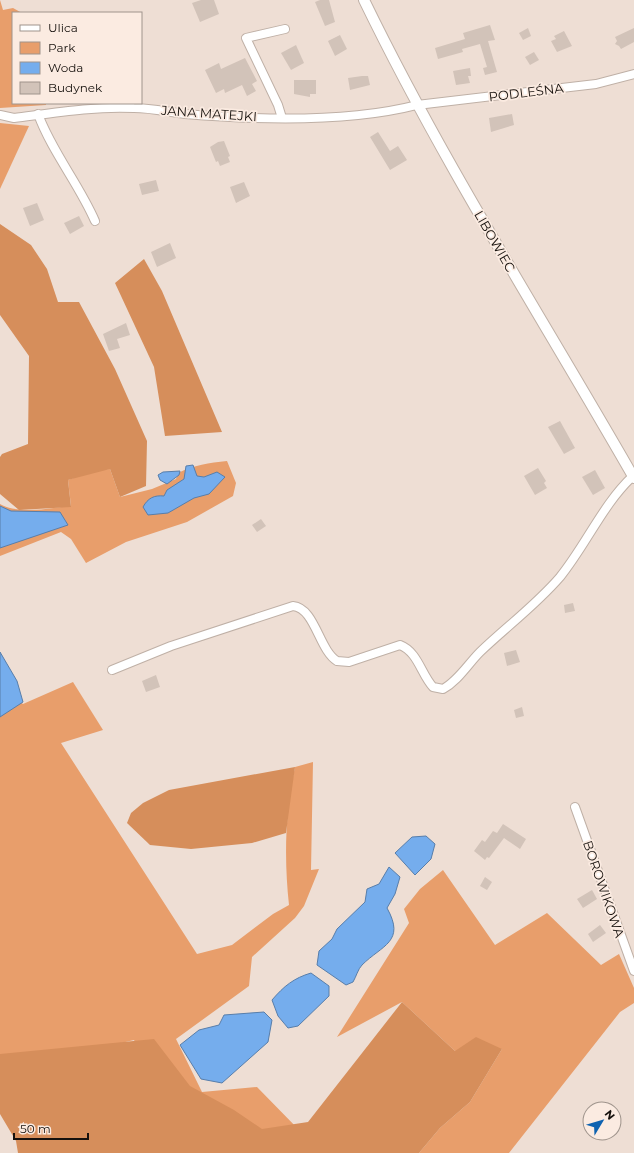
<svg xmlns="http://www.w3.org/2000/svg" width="634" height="1153" font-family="Montserrat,sans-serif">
  <rect width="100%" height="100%" fill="#eeded4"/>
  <!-- green -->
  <g fill="#e89e6b">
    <polygon points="0,0 3,10 13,8 22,13 13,13 13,103 46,103 46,105 0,108"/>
    <polygon points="0,123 29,126 0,189"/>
    <path d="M 227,461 L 236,483 L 233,496 L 187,522 L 126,542 L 86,563 L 71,539 L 61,532 L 0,556 L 0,504 C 20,515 49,508 71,506 L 68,480 L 96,470 L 110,469 L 120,497 L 152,489 L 176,479 L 178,473 C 194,465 209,463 227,461 Z"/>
    <path d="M 0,666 L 14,697 L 23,704 L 73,682 L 103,730 L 61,743 L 197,954 L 232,945 L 273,914 L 289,905 C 284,859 285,813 295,767 L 313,762 L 311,870 L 319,869 L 304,906 L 295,918 L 252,957 L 249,986 L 176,1039 L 202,1092 L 257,1087 L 301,1132 L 196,1153 L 134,1040 L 0,1071 Z"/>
    <polygon points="443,870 495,945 547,913 601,965 619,954 634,988 634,1003 620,1012 509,1153 419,1153 440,1128 470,1102 502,1049 455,1051 402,1002 337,1037 409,923 404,909 420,889"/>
  </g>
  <!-- forest -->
  <g fill="#d68e5b">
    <polygon points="0,224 31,245 47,269 58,302 79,302 115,369 147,441 146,486 120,497 110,469 68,480 71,507 19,510 0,494 0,457 2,454 28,444 29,356 0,315"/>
    <polygon points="144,259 162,291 222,432 165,436 154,367 115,283"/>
    <polygon points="295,767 286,833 252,843 191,849 150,845 127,823 131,813 143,803 169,790"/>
    <polygon points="402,1002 455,1051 476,1037 502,1049 470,1102 440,1128 419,1153 18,1153 16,1141 0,1114 0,1054 154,1039 190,1086 234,1110 262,1129 308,1122"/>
  </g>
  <!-- water -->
  <g fill="#75aded" stroke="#587eaa">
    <path d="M 193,465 L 197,476 L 204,477 L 217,472 L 225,477 L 209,494 L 194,498 L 168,513 L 148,515 L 143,507 C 148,498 154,495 164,496 L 167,490 L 184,479 L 186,466 Z"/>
    <polygon points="180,471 179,475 167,484 160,480 158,475 163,472"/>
    <polygon points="0,506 11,511 60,512 68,525 0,548"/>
    <polygon points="0,652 17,681 23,702 0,717"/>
    <polygon points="426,836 435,844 431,859 415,875 395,853 412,837"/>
    <path d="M 389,867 L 400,877 L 395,894 L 387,908 C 406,942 382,945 362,965 C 358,969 356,977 353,982 L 346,985 L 317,965 L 319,951 L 332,939 L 337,929 L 365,902 L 367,889 L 379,884 Z"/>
    <path d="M 311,973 L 329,986 L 329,996 L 298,1026 L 288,1028 L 278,1016 L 272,1000 C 284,986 294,978 311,973 Z"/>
    <polygon points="264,1012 272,1020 268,1042 222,1083 201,1079 180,1045 199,1030 219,1025 224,1015"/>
  </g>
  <!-- building -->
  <g fill="#d2c3b9">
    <polygon points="201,0 214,0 219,14 200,22 192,3"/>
    <polygon points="320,0 329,0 335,22 325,26 315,2"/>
    <polygon points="490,25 495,40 488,41 497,72 485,75 483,68 487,67 480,44 462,49 463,52 438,59 435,48 465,39 463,33"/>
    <polygon points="528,28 531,36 523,40 519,33"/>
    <polygon points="634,28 634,42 621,49 619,46 615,44 617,41 615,37"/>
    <polygon points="564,31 572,46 557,52 551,41 556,39 554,36"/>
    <polygon points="340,35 347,49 335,56 328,41"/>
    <polygon points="296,45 304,63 291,70 281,53"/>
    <polygon points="534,52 539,60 530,65 525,57"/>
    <polygon points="245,58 257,81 252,84 256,91 247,96 242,85 225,93 224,89 216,93 205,70 219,63 221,69"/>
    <polygon points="470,68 471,76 468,76 470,83 456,85 453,71"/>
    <polygon points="362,76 368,76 370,85 350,90 348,78"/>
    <polygon points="294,80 316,80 316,94 310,94 310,97 294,94"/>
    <polygon points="512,114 514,125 491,132 489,118"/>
    <polygon points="378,132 390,151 398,146 407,160 390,170 370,137"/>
    <polygon points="224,141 230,156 228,157 230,162 220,166 218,161 216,162 210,147 218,142"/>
    <polygon points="156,180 159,191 142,195 139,184"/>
    <polygon points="244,182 250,196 236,203 230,187"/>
    <polygon points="37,203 44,220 30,226 23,208"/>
    <polygon points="79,216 84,226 70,234 64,223"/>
    <polygon points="170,243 176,258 157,267 151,252"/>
    <polygon points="126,323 130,335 117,339 120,348 109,351 103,334"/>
    <polygon points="560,421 575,448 564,454 548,427"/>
    <polygon points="538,468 546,481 544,483 547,488 535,495 524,476"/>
    <polygon points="595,470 605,488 593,495 582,477"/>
    <polygon points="261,519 266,526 257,532 252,525"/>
    <polygon points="573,603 575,611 565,613 564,605"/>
    <polygon points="516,650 520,662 507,666 504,653"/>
    <polygon points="156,675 160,687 146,692 142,681"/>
    <polygon points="522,707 524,716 516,718 514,710"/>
    <polygon points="503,824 526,839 520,849 504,838 489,858 487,857 485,860 474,851 482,840 485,842 493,831 497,833"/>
    <polygon points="485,877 492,882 487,890 480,886"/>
    <polygon points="592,890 597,899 583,908 577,899"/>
    <polygon points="600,925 606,933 593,942 588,934"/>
  </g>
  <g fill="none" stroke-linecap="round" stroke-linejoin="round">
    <!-- minor casing -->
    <g stroke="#bfb0a6" stroke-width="10">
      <g id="minor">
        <path d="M 38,114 C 52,152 79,184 95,221"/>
        <path d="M 0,115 L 14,118 C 53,113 94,106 134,108 C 151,108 168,112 185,114 C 257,120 347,123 417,105 L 596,84 L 634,74"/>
        <polyline points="282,118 278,105 246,38 285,29"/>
        <path d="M 112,670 L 171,646 L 293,606 C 315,608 319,650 337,661 L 349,662 L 400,645 C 418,652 421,674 433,687 L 443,689 C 458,681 468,664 480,652 C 506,627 536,605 560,577 C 586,545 603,504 633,476"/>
        <polyline points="575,807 634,971"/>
      </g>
    </g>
    <!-- tertiary casing -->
    <g stroke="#bfb0a6" stroke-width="12">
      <path id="tertiary" d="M 364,0 C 444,165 543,319 634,478"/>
    </g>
    <!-- minor -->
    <use href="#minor" stroke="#fff" stroke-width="8"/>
    <!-- tertiary -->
    <use href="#tertiary" stroke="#fff" stroke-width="10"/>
  </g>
  <g text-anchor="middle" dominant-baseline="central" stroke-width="3.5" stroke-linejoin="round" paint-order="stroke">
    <!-- street labels -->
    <g font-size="13" fill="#16110d" stroke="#fbebe1">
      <text transform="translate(526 92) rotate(-7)">PODLEŚNA</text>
      <text transform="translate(209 113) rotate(4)">JANA MATEJKI</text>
      <text transform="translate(495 241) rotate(60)">LIBOWIEC</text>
      <text transform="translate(604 889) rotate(71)">BOROWIKOWA</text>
    </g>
  </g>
  <!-- legend -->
  <rect x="12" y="12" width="130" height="92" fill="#fbebe1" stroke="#9f948c"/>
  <rect x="20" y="25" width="20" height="6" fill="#ffffff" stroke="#9f948c"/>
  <text x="48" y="32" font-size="12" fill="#16110d">Ulica</text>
  <rect x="20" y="42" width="20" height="12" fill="#e89e6b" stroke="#9f948c"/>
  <text x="48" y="52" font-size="12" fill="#16110d">Park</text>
  <rect x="20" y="62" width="20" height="12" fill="#75aded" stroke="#9f948c"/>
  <text x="48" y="72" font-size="12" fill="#16110d">Woda</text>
  <rect x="20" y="82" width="20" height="12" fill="#d2c3b9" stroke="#9f948c"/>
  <text x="48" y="92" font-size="12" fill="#16110d">Budynek</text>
  <!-- north arrow -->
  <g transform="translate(602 1121) rotate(52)"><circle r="19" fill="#fbebe1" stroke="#9f948c"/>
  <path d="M0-3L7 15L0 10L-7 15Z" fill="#0e62b0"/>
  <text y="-6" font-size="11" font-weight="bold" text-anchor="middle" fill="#16110d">N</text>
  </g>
  <!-- scale -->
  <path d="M14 1133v6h74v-6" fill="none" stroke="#16110d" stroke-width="2"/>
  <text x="20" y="1133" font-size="12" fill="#16110d" stroke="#fbebe1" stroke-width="3" paint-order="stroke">50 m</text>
</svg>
